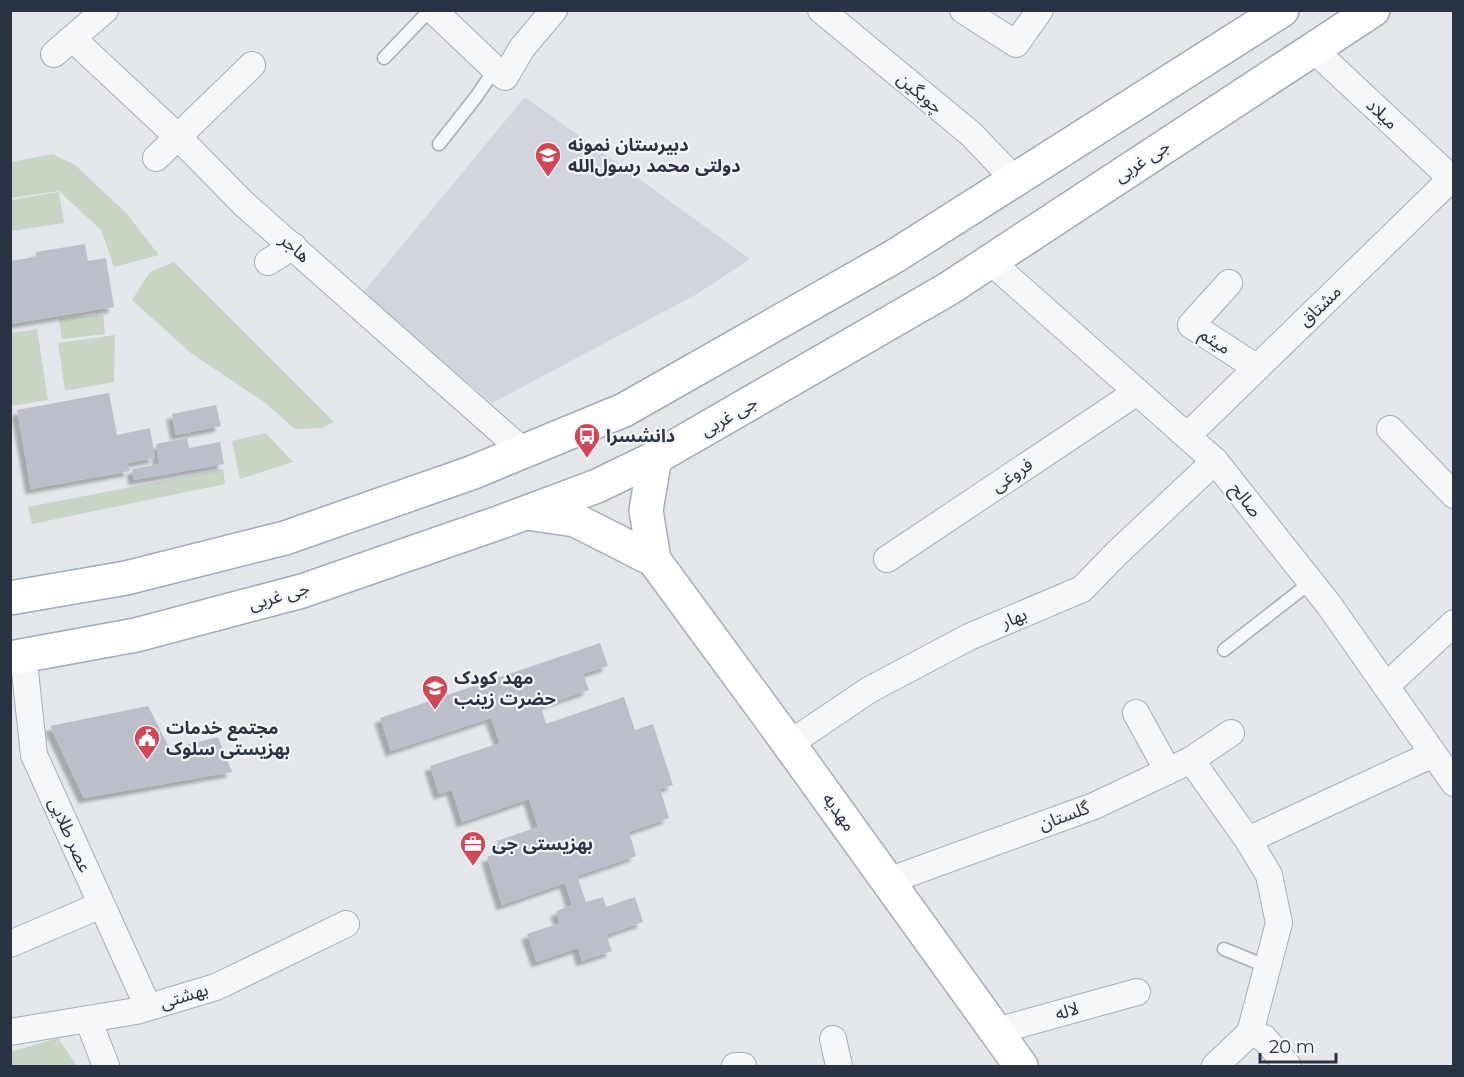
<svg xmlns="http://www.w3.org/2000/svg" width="1464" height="1077" font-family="Montserrat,'Noto Sans Arabic',sans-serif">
  <defs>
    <filter id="shadow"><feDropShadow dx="-5.5" dy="5.5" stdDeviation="1.5" flood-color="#0004"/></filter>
  </defs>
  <rect width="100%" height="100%" fill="#e3e6eb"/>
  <!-- built -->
  <polygon fill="#d1d5dd" points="525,97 750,259 697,294 492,403 361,295"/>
  <!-- green -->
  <g fill="#c8d5c4">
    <polygon points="52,154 75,165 126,213 159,255 114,267 101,230 59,191 11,198 11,162"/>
    <polygon points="59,192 64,223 11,231 11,200"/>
    <polygon points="174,262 334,422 322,428 295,429 264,402 191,353 132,300 150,272"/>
    <polygon points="103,314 105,334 62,339 59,319"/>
    <polygon points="37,329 48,400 11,406 11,333"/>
    <polygon points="115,335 114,382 65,391 58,343"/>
    <polygon points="266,433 293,462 240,479 232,441"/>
    <polygon points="223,469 225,484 32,524 28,507"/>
    <polygon points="58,1038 77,1066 11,1066 11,1052"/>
  </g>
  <!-- building -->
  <g fill="#babfc9" filter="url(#shadow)">
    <polygon points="85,244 88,261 106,258 114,307 10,324 10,261 36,257 36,252"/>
    <polygon points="109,393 117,435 150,428 155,458 127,463 130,471 31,489 17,410"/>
    <polygon points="216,405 221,426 176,435 172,414"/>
    <polygon points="187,438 189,448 220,442 224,464 134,480 132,469 159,464 156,444"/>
    <polygon points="600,643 608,666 583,674 589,690 541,706 546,724 624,697 635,730 653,724 673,785 660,789 669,818 629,832 636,856 577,876 586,902 603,897 606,907 635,897 643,922 606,935 612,951 582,961 578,948 537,962 527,934 560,923 556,911 572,905 565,883 502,905 487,857 501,852 497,841 538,827 529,799 462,822 452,790 439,794 430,766 500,743 491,718 391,751 380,718"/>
    <polygon points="148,706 170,749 218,737 232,772 84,798 50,726"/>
  </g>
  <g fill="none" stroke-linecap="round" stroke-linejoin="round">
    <!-- lane casing -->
    <g stroke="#a8adb6" stroke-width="15">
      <g id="lane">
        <polyline points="384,58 430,10"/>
        <polyline points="439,144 476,97 495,69"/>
        <polyline points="1224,650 1311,582"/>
        <polyline points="1224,949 1268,967"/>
      </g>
    </g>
    <!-- street casing -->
    <g stroke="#a8adb6" stroke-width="28">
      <g id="street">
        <polyline points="433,10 495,69 505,77 522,48 554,10"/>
        <polyline points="821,10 971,134 1015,180"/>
        <polyline points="963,10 1016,44 1040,10"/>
        <polyline points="73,39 178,137 244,204 523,451"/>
        <polyline points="1313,49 1451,178"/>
        <polyline points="54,54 105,10"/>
        <polyline points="156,158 252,65"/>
        <polyline points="990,261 1215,461 1329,605 1454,783"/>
        <polyline points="268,262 293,246"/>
        <polyline points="1229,283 1191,325 1257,368"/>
        <polyline points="1390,429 1454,495"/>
        <polyline points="1187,436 1454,176"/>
        <polyline points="887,559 1137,392"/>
        <polyline points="23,653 34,755 148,1007"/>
        <polyline points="1386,686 1454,623"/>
        <polyline points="1136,713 1168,771"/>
        <polyline points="789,744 869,690 969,637 1082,589 1117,553 1215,461"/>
        <polyline points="1191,760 1248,840 1269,875 1279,923 1250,1033"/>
        <polyline points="1248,840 1433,754"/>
        <polyline points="888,881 1094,806 1191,760 1231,733"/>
        <polyline points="10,944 101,905"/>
        <polyline points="88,1019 106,1066"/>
        <polyline points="996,1031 1137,992"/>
        <polyline points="10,1032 136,1011 216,987 346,924"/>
        <polyline points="833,1039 839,1066"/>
        <polyline points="735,1066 743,1066"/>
        <polyline points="1215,1066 1250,1033 1264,1038 1288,1066"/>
      </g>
    </g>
    <!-- secondary casing -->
    <g stroke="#a8adb6" stroke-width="36">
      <g id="secondary">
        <polyline points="527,513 575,520 654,560 789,744 1021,1066"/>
        <polyline points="654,560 646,510 655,458"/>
      </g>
    </g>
    <!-- primary casing -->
    <g stroke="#a2aab7" stroke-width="36">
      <g id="primary">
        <polyline points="10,598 126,578 285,538 471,473 624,410 895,256 1282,10"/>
        <polyline points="10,658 136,635 302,591 498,523 597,486 655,458 948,289 1373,10"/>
      </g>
    </g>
    <!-- lane -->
    <use href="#lane" stroke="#f6f7f9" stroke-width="12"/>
    <!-- street -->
    <use href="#street" stroke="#f6f7f9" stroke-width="26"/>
    <!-- secondary -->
    <use href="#secondary" stroke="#fff" stroke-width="33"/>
    <!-- primary -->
    <use href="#primary" stroke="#fff" stroke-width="33"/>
  </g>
  <!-- icons -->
  <defs>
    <g id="school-pin" transform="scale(1.35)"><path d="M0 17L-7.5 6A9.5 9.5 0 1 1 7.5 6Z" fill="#d04858" stroke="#f3f5f8"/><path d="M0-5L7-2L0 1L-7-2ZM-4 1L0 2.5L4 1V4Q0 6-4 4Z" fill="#fff"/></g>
    <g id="bus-pin" transform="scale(1.35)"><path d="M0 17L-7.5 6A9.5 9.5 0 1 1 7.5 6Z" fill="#d04858" stroke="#f3f5f8"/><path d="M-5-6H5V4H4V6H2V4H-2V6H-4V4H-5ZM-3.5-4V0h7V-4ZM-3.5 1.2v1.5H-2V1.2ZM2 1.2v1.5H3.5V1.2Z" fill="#fff"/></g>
    <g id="civic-pin" transform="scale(1.35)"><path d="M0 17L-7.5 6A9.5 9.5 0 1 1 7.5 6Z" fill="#d04858" stroke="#f3f5f8"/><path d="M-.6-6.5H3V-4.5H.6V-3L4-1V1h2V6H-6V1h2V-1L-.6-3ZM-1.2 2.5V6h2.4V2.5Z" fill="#fff"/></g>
    <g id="office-pin" transform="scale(1.35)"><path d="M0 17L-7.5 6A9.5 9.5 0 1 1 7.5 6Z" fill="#d04858" stroke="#f3f5f8"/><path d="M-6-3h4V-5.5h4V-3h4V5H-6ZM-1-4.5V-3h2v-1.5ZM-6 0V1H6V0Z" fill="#fff"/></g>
  </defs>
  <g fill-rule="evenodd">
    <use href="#school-pin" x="548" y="155"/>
    <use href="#bus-pin" x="587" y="436"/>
    <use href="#school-pin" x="435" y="688"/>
    <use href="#civic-pin" x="147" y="738"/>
    <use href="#office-pin" x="473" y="844"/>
  </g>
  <g text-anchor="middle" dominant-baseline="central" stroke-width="4.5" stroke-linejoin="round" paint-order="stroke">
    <!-- street labels -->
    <g font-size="18" fill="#2a3344" stroke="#f3f5f8">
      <text transform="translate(920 93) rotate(40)">چوبگین</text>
      <text transform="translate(1382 114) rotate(43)">میلاد</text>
      <text transform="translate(1142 161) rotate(-33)">جی غربی</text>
      <text transform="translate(295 248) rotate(41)">هاجر</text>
      <text transform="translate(1320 306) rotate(-44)">مشتاق</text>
      <text transform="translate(1215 341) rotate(33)">میثم</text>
      <text transform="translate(729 416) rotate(-30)">جی غربی</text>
      <text transform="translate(1012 475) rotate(-34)">فروغی</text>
      <text transform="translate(1246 500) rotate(52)">صالح</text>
      <text transform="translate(279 596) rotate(-16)">جی غربی</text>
      <text transform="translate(1014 618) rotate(-22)">بهار</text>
      <text transform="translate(839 812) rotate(54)">مهدیه</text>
      <text transform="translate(1064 816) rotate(-20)">گلستان</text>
      <text transform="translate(70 835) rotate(66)">عصر طلایی</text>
      <text transform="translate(184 996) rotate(-17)">بهشتی</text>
      <text transform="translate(1067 1011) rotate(-16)">لاله</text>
    </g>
    <!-- poi labels -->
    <g font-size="18" font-weight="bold" fill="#2a3344" stroke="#f3f5f8" text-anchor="start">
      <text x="568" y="145">دبیرستان نمونه<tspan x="568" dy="21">دولتی محمد رسول‌الله</tspan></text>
      <text x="606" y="436">دانشسرا</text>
      <text x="454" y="678">مهد کودک<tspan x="454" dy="21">حضرت زینب</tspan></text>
      <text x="166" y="728">مجتمع خدمات<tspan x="166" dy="21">بهزیستی سلوک</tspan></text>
      <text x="492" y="844">بهزیستی جی</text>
    </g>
  </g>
  <!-- border -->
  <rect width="1464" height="1077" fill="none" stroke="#2a3344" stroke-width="24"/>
  <!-- scale -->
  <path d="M1260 1053v9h76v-9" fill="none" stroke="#2a3344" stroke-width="3"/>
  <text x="1269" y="1053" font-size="18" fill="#2a3344" stroke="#f3f5f8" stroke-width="4.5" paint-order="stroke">20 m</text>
</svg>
